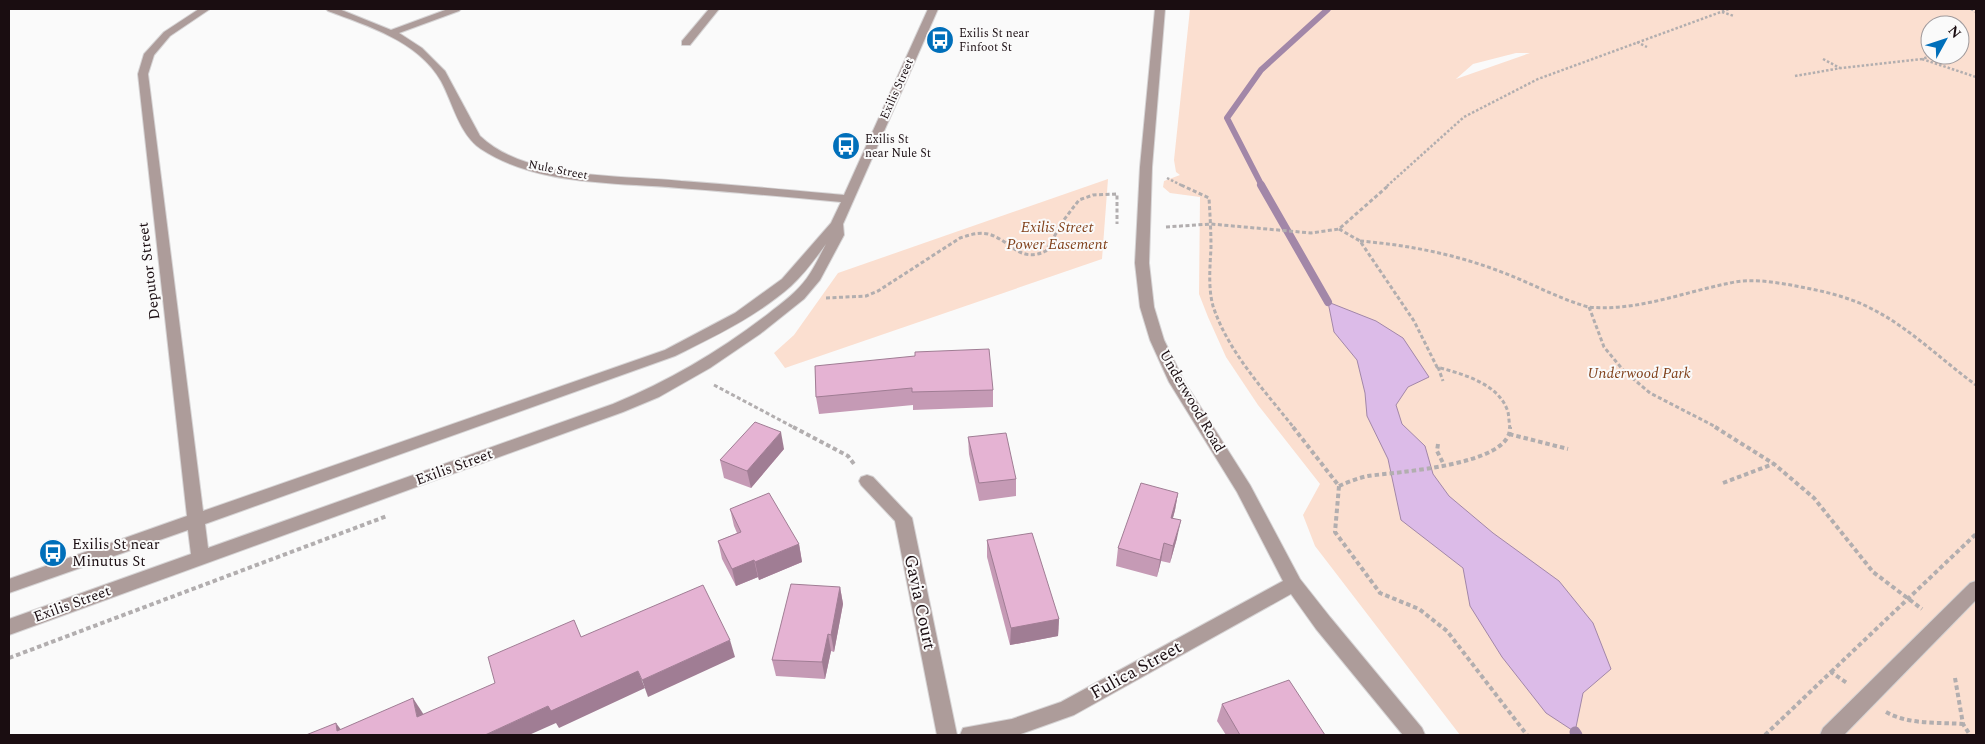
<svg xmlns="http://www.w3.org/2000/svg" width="1985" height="744" font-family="Spectral,serif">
  <rect width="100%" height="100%" fill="#fafafa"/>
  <!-- green -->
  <g fill="#fbdfd0" fill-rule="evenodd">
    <path d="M 1190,9 L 1976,9 L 1976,735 L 1460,735 L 1315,546 L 1303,515 L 1320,484 L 1258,405 L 1226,357 L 1208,317 L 1199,294 L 1200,197 L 1170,193 L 1163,187 L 1164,181 L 1180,175 L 1176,172 L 1174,160 ZM 1930,25 L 1960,25 L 1960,55 L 1930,55 ZM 1516,53 L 1530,53 L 1456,79 L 1473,64 Z"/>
    <polygon points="1108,179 1102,259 785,368 774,353 794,335 838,273"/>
  </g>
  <!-- water -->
  <polygon fill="#dcbbe8" stroke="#a287a8" points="1328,302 1376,321 1403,338 1429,377 1408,387 1396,405 1402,424 1425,446 1433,474 1449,496 1493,533 1559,581 1593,623 1611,669 1583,693 1575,732 1546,713 1502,657 1470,606 1463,568 1401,520 1388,459 1367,416 1365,393 1357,360 1334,332"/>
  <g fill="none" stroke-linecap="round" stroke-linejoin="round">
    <!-- stream-far2 -->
    <polyline stroke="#a287a8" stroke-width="6" points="1262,186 1227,118 1261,70 1328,9"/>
    <!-- stream-far1 -->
    <polyline stroke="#a287a8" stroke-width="8" points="1261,185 1328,302"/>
    <!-- stream -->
    <polyline stroke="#a287a8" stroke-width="11" points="1575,732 1577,735"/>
    <!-- minor casing -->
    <g stroke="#d6d4d5" stroke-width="2">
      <g id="minor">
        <path d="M 199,9 L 210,9 L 170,36 L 154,55 L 148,74 L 203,511 L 665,350 L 735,313 L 782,279 L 831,223 L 841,202 C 787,197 733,192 679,188 C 614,182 537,186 481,149 C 459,134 453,103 441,81 C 418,41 368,26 328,11 L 326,9 L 339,9 L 391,30 L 448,9 L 461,9 L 459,11 L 399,33 L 422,48 L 445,71 L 480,136 C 526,180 620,175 681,181 C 735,185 789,190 844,195 L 928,9 L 938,9 L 843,224 L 844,235 L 820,280 L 804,299 L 760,334 L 710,368 L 659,397 L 623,412 L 9,635 L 9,619 L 191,554 L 188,530 L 9,593 L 9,579 L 187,516 L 138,74 L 144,54 L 164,32 ZM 826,244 C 820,255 815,267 807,278 C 797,292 782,303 768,314 C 720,351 669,381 613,404 L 208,548 L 205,524 L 675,356 C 715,336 757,316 791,286 C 805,273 815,259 826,244 Z"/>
        <polygon points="709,9 719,9 690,45 682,45 682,41"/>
        <polygon points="1155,9 1165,9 1152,167 1149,263 1154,307 1164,340 1184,381 1250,485 1300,579 1330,617 1422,728 1425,735 1403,735 1316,629 1291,594 1074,715 1018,735 960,735 963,728 1012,719 1061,702 1283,581 1237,492 1169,382 1150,340 1140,307 1135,263 1140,167"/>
        <polygon points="867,475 873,477 912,518 957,735 937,735 895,521 861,485 859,481 861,477"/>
        <polygon points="1976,581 1976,600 1844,735 1820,735 1823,728 1970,583"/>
      </g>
    </g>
    <!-- path-far2 -->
    <g stroke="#b2aeaf" stroke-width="2.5" stroke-dasharray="2.5 2" stroke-linecap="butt">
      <polyline points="1971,9 1976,12"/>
      <polyline points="1722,12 1734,16"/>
      <polyline points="1637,42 1647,47"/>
      <polyline points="1823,59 1840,68"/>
      <polyline points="1922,59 1976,77"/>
      <polyline points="1795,76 1841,68 1922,59 1934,55"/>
      <polyline points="1167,178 1183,186"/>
      <polyline points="1387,186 1464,117 1538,79 1729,9"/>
    </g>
    <!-- path-far1 -->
    <g stroke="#b2aeaf" stroke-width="3" stroke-dasharray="4 2.5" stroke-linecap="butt">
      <path d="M 1181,185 L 1209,198 C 1210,215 1211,231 1211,248 C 1210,266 1208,288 1213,306 C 1228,352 1265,391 1294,428"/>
      <polyline points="1166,227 1211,224 1311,233 1339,229 1389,185"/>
      <path d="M 1339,229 L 1360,241 L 1414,321 L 1437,367 C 1462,374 1499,383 1508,412 C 1509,417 1509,423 1510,428"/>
      <path d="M 1360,241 C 1408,245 1454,254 1499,271 C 1529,282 1557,298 1588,307 C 1636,312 1684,292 1730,283 C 1750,278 1772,282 1791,285 C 1817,290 1844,295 1868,307 C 1908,326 1940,359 1976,385"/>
      <path d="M 826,298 L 866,296 L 878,291 L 960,238 C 969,235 978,232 988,234 C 1011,240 1019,264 1046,251 L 1063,221 L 1079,200 L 1093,195 L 1117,194 L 1117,224"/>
      <polyline points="1589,307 1604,347 1624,371 1650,393 1718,428"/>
      <polyline points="1438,367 1443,381"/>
      <polyline points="714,385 795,428"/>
    </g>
    <!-- path -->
    <g stroke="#b2aeaf" stroke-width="4" stroke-dasharray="4.5 3" stroke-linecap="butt">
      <polyline points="793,427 848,456 854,464"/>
      <polyline points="1293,427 1339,486 1335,532 1380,593 1419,609 1447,631 1527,735"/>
      <polyline points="1715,427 1774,464 1814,498 1873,572 1922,609"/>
      <polyline points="1509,434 1568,449"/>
      <polyline points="1438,444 1437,451 1444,465"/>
      <polyline points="1723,483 1773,464"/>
      <path d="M 1339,486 C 1348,482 1358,478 1368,476 C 1394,472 1512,466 1510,427"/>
      <polyline points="9,658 387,516"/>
      <polyline points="1831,672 1976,534"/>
      <polyline points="1955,678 1963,724 1970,735"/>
      <path d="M 1886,712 C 1909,725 1937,722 1963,724"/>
      <polyline points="1765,735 1831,672 1847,683"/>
    </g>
    <!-- minor -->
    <use href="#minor" fill="#ad9c9a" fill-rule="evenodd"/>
  </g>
  <!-- wall -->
  <g fill="#c59ab5">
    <polygon points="815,366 993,390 993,407 913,410 913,405 819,414 816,397"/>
    <polygon points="968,437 1016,479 1016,496 979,501 969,454"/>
    <polygon points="784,449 751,488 724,478 720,460"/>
    <polygon points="1178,493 1175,510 1173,518 1177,538 1170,563 1161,561 1157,577 1116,566 1118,548"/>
    <polygon points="730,509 799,544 802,562 759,580 758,577 736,586 722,559 718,541 737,533 734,526"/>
    <polygon points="987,540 1059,619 1058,636 1010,645 987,557"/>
    <polygon points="840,587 843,604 834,652 831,651 825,679 776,676 772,660"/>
    <polygon points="1222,704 1325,735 1226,735 1217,721"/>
  </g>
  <!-- shaded-wall -->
  <g fill="#a07d94">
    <polygon points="781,432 784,449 751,488 747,471"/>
    <polygon points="1178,493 1175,510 1168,535 1171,518"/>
    <polygon points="1181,520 1177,538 1170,563 1173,546"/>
    <polygon points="1164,543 1161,561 1157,577 1160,560"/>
    <polygon points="799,544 802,562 759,580 755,562"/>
    <polygon points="754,560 758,577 736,586 732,569"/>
    <polygon points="840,587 843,604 834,652 831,635"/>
    <polygon points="1059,619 1058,636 1010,645 1011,628"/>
    <polygon points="828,634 831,651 825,679 822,662"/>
    <polygon points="730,640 735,657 648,697 642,680"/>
    <polygon points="638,671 645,688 559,728 556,723 529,735 485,735 548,706"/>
    <polygon points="413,698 424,715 417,717"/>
    <polygon points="336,723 345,735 337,731"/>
  </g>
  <!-- building -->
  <g fill="#e5b3d3" stroke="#a07d94">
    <polygon points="989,349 993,390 912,392 912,388 816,397 815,366 915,356 915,352"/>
    <polygon points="755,422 781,432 747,471 720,460"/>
    <polygon points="1006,433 1016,479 979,483 968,437"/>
    <polygon points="1141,483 1178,493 1171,518 1181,520 1173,546 1164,543 1160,560 1118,548"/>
    <polygon points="769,493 799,544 755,562 754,560 732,569 718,541 741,532 730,509"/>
    <polygon points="1032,533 1059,619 1011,628 987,540"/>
    <polygon points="791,584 840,587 831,635 828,634 822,662 772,660"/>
    <polygon points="703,585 730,640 642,680 638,671 551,711 548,706 485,735 306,735 336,723 337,731 413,698 417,717 495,683 488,657 574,620 581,637"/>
    <polygon points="1289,680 1325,735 1240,735 1222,704"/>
  </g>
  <!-- icons -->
  <defs>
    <g id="bus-disc" transform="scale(1.4375)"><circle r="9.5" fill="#006fba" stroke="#fafafa"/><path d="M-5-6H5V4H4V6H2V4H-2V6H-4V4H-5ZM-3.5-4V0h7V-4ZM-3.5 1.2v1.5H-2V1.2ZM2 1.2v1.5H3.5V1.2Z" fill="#fff"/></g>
  </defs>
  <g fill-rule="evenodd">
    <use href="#bus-disc" x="940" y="40"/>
    <use href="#bus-disc" x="846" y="146"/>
    <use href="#bus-disc" x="53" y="553"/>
  </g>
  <g text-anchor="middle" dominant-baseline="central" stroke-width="4" stroke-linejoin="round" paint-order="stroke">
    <!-- far-poi labels -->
    <g font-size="12" fill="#1a0d11" stroke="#fafafa" text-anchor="start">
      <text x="959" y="33">Exilis St near<tspan x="959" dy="14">Finfoot St</tspan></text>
      <text x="865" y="139">Exilis St<tspan x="865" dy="14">near Nule St</tspan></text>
    </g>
    <!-- far-street labels -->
    <g font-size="12" fill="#1a0d11" stroke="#fafafa">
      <text transform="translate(897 89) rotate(-66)">Exilis Street</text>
      <text transform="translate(558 170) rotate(11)">Nule Street</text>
    </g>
    <!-- park labels -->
    <g font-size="15" font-style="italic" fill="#81411b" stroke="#fafafa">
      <text x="1057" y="227">Exilis Street<tspan x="1057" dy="17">Power Easement</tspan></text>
      <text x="1639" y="373">Underwood Park</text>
    </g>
    <!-- street labels -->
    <g font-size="15" fill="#1a0d11" stroke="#fafafa">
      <text transform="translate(149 271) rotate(-97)">Deputor Street</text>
      <text transform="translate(1192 401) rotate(60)">Underwood Road</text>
      <text transform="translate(454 467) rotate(-20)">Exilis Street</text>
      <text transform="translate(72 604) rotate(-20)">Exilis Street</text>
    </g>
    <!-- poi labels -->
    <g font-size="15" fill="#1a0d11" stroke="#fafafa" text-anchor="start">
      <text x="72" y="544">Exilis St near<tspan x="72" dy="17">Minutus St</tspan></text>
    </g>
    <!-- near-street labels -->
    <g font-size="18" fill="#1a0d11" stroke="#fafafa">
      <text transform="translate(920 602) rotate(78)">Gavia Court</text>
      <text transform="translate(1136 670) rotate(-29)">Fulica Street</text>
    </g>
  </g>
  <!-- border -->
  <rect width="1985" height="744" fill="none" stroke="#1a0d11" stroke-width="20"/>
  <!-- north arrow -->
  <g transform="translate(1945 40) rotate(50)"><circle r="24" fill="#fafafa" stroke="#a09b9d"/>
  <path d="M0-4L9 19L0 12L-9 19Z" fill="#006fba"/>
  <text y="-8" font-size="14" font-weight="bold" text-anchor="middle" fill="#1a0d11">N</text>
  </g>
</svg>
